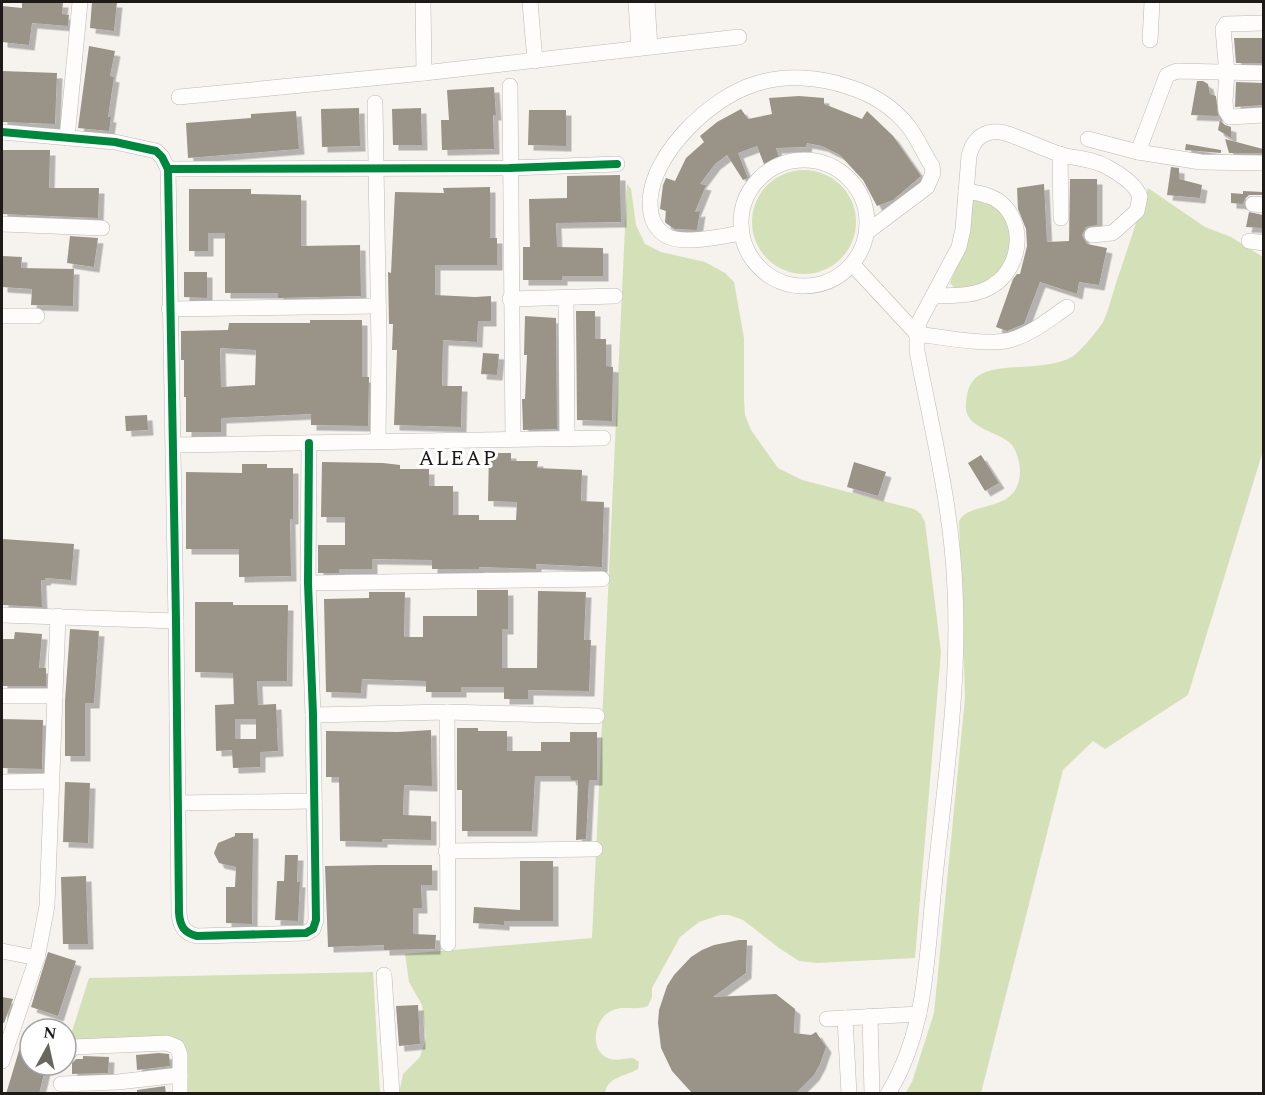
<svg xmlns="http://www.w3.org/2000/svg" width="1265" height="1095" font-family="Spectral,serif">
  <defs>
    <filter id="shadow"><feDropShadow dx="5.5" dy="5.5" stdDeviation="0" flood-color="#0004"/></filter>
  </defs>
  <rect width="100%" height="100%" fill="#f6f2ee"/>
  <!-- green -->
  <g fill="#d4e1b8">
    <circle cx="804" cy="222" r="52"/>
    <path d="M 627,184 L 631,189 L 636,225 L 645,244 L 661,252 L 705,262 L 725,273 L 734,282 L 744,338 L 744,398 L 745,415 L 751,430 L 778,468 L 802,480 L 914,509 L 921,514 L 925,522 L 941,652 L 915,958 L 817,963 L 799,961 L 779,948 L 743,920 L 729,915 L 720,915 L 699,922 L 680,937 L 652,988 L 652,997 L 648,1006 C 636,1011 623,1005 611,1011 C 594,1019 588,1052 610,1059 C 618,1061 626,1058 633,1058 L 639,1062 L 638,1069 C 626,1076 607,1077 605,1093 L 399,1094 L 403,1074 L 420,1057 L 426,1038 L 422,1005 L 409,982 L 405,954 L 592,938 Z"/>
    <path d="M 1148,188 L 1205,227 L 1231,237 L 1263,257 L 1263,451 L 1188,695 L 1105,749 L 1093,741 L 1063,770 L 981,1093 L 905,1094 L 912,1082 L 934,1013 L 965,698 L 959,521 C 969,501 1012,513 1019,480 C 1022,470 1018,453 1012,445 C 999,430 962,430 966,402 C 967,394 968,387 973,381 C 989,359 1046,374 1073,356 C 1081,351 1098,330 1103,322 C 1109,310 1112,295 1116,283 C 1127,251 1137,220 1148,188 Z"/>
    <polygon points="975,198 999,208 1014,240 1004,270 978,289 956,289 950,283 968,239 972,201"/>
    <polygon points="373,972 380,1093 188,1093 184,1048 67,1047 89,978"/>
  </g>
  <!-- building -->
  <g fill="#9a9388" fill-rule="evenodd" filter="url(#shadow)">
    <polygon points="22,2 63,2 62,14 69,15 68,26 32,23 29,45 2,42 2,6 22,8"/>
    <polygon points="92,2 117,2 114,31 90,28"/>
    <polygon points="1234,38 1263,38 1263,63 1236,63"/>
    <polygon points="89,46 115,51 110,76 114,77 108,117 111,117 109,131 78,128"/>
    <polygon points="2,71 57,73 55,124 2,122"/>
    <polygon points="1197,81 1203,81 1208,84 1210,94 1216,96 1218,116 1191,115"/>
    <polygon points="1236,82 1263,83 1263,105 1235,107"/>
    <polygon points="494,87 496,115 493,115 494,149 442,150 441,120 449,120 447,90"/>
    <polygon points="799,96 824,98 824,104 862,119 867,111 893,136 921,176 893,200 877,206 863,180 840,155 822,146 807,143 806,147 776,148 780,160 764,164 757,146 738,153 748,178 743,180 727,155 715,164 700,184 706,185 695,212 700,211 697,230 675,229 667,224 665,222 666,211 660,209 663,185 666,178 675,181 686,158 704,142 700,136 717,122 741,109 748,119 772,114 769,98"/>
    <polygon points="359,108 360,146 322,147 321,109"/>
    <polygon points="421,108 422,145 393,145 392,109"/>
    <polygon points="529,110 566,110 566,146 528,145"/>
    <polygon points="296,111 299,149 188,158 186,123 251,118 251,114"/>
    <polygon points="1220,120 1225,125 1231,127 1231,138 1218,130"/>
    <polygon points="1225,139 1263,149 1263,153 1229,153"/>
    <polygon points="1186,144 1221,150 1221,153 1185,150"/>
    <polygon points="2,150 50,150 49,188 99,188 98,218 2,214"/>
    <polygon points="1171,167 1179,168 1179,179 1202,185 1200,198 1167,195"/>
    <polygon points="620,175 621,222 556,223 557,247 603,248 603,276 562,276 562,280 523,280 523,247 530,247 529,199 567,198 567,176"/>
    <polygon points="1070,179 1097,179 1097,225 1086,227 1082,235 1087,244 1107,248 1099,285 1079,282 1077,294 1040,282 1024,324 1007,331 996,327 1013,279 1017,274 1020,274 1027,246 1026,229 1018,209 1017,188 1044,184 1047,242 1069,241"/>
    <polygon points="490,187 490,238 497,238 497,265 435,265 435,295 475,297 491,296 491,321 478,321 477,342 443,340 442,386 462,386 461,427 394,425 397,350 392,350 393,324 389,324 388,272 391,273 395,192 444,193 443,188"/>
    <polygon points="189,189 251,189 251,194 301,195 301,246 360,245 361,296 278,298 278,293 225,293 225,233 208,233 208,251 189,251"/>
    <polygon points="1243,191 1263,192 1263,195 1249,195 1245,199 1243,204 1231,203 1231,193 1243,194"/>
    <polygon points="1249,212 1263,215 1263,228 1246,227"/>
    <polygon points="70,236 98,238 94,267 67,263"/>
    <polygon points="2,256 22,257 21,268 74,269 73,306 31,305 32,289 2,287"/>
    <polygon points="184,272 207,272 207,298 184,297"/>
    <polygon points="576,311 595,311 595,339 606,339 606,366 613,367 612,421 577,420"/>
    <polygon points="525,316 556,318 557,429 523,430 522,399 525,399 527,355 524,355"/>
    <path d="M 310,320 L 362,320 L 362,377 L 369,377 L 368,426 L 311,425 L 311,414 L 221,418 L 221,432 L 186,432 L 186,397 L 184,397 L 184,360 L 181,360 L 181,331 L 228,330 L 229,323 L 310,323 ZM 220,348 L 256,350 L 255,385 L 221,387 Z"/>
    <polygon points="483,353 499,354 497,375 481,374"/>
    <polygon points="147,415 148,430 126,431 125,416"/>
    <polygon points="489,453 511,453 511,461 538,461 537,468 582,470 581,501 604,502 602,567 536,564 536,569 479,567 479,569 432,569 432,560 372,559 372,569 339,569 339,573 318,573 318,545 345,545 345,517 321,517 322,462 383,463 400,465 400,469 429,469 429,486 453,486 453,515 479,515 479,520 516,520 517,502 488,501"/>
    <polygon points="981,455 999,483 985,491 968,463"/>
    <polygon points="854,462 886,472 878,496 847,487"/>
    <polygon points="242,464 267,464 267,468 293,468 293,519 290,519 291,576 239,577 239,549 186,549 186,472 242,473"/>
    <polygon points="3,539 74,544 71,580 46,578 45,580 41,580 42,607 3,605"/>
    <polygon points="477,590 508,590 508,629 502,629 502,668 537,668 538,591 586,592 584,640 591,640 589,691 528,690 528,699 504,699 504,687 461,687 461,692 426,692 426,681 362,679 361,693 326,692 324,599 369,598 369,592 405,592 404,637 423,637 423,616 477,616"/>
    <path d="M 195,602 L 233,602 L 233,605 L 288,605 L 287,681 L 257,681 L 258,705 L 276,704 L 278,751 L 260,752 L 260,767 L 233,768 L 232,750 L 216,751 L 215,705 L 234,704 L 233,673 L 195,672 ZM 235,719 L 256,719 L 256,739 L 235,739 Z"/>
    <polygon points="70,629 99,631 94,703 85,703 85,756 65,756 65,701"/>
    <polygon points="15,632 42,634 39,668 46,668 46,686 2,686 2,639 14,639"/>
    <polygon points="2,719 43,720 42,769 2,768"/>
    <polygon points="457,728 478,728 478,731 507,731 507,751 541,751 541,742 570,742 570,732 597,732 597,780 589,780 586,839 576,840 578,780 571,780 570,776 535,776 532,831 462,831 462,790 457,790"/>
    <polygon points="431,730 432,786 404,785 403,815 431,816 431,840 382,839 382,842 340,841 339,777 326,777 326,731 398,732"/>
    <polygon points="65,782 90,783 88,843 63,842"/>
    <polygon points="235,833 253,833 252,924 226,923 226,887 235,887 236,867 219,863 214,853 218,843 235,836"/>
    <polygon points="285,855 298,855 297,882 300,882 298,921 275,920 277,881 284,881"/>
    <polygon points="520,861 553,861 553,921 504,921 504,925 473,923 474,907 520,910"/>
    <polygon points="378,865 432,865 432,885 421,885 422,908 413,908 413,934 436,935 435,949 384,950 384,945 328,947 325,866"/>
    <polygon points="86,876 88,944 63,944 61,877"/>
    <polygon points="739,940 747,940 746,973 713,997 776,994 795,1009 794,1033 811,1035 816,1032 826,1047 820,1064 814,1075 795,1094 693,1094 672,1071 661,1048 658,1023 659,1010 667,986 674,975 691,957 702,950 714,945"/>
    <polygon points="48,952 76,961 58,1016 31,1007"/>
    <polygon points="2,997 13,999 4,1023 2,1023"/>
    <polygon points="418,1005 420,1044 399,1046 396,1006"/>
    <polygon points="21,1044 30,1046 30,1065 46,1065 39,1094 6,1094"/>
    <polygon points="159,1053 169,1054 170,1066 137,1070 136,1055"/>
    <polygon points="83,1056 109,1057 108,1073 72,1074 72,1063 76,1059 83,1059"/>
    <polygon points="165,1086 166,1094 137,1094 137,1090"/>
  </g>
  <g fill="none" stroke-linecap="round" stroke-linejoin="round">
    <!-- minor casing -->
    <g stroke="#bcb9b6" stroke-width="16">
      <g id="minor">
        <polyline points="423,2 424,73 739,37"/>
        <polyline points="530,2 535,61"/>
        <polyline points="636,2 639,48"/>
        <polyline points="647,2 650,47"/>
        <polyline points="1264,23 1226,24 1223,29 1227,73 1225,101 1226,111 1230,117 1264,115"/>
        <polyline points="1150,40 1152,2"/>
        <polyline points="1264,73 1177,71 1167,75 1138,152 1201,162 1264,163"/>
        <polyline points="510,86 513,438"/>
        <polyline points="179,97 424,73"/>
        <polyline points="375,103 379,347 378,441"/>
        <path d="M 2,132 L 115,142 L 156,151 L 162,157 L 168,169 L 176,621 L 179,913 C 180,926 184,933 197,936 L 306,933 L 313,929 L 316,920 L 313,715 L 308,583 L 309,443"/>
        <polyline points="67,138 80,2"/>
        <polyline points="1088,139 1138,152"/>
        <polyline points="1060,154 1061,218"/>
        <circle cx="804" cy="223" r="63"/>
        <polyline points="168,169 510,168 617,164"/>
        <polyline points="1253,204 1264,205"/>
        <polyline points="2,224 102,228"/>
        <path d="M 741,233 C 722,236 681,246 665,235 C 652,226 650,214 650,200 C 653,152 712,97 755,84 C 785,74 821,77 849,87 C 872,94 894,108 909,127 C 918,139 924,154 932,166 L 933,173 L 927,187 L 867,232"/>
        <polyline points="1249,241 1264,243"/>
        <path d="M 853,265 L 917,334 C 942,337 987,346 1010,340 C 1032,334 1049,319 1067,307"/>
        <path d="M 933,296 C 953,295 975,297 992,286 C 1022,268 1027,220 997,200 C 988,194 977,193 966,191"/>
        <polyline points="566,298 567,438"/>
        <polyline points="510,299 615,296"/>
        <polyline points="169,309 378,306"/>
        <polyline points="2,316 37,316"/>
        <polyline points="174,445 603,438"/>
        <polyline points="308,583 602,579"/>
        <polyline points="2,615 176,621"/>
        <polyline points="2,696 55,696"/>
        <polyline points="447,712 448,944"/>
        <polyline points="313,715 447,712 597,716"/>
        <polyline points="2,782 51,781"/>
        <polyline points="179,803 314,801"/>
        <polyline points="446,851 595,849"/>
        <polyline points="2,951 37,958"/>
        <polyline points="384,975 392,1094"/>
        <polyline points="870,1016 872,1094"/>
        <polyline points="845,1018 849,1094"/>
        <polyline points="827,1019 919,1014"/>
        <polyline points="66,1056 73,1047 167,1043 177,1047 180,1055 180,1094"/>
        <polyline points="2,1061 37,958 47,906 58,616"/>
        <polyline points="61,1084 118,1082 180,1075"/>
        <path d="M 888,1094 C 927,1030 926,959 934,887 C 944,789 960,688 955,589 C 952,508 932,430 917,351 L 917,334 L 919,322 L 959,247 L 963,229 L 969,156 C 972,143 980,133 993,132 C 1001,131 1009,134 1016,137 C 1030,142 1044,149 1059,154 C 1075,159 1092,158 1107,167 C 1120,174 1136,184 1140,197 L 1137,211 L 1116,230 L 1112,233 L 1092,235"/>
      </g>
    </g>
    <!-- minor -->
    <use href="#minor" stroke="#fefdfc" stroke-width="15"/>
    <!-- cycleway casing -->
    <g stroke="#fff" stroke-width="11">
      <g id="cycleway">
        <path d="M 2,132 L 115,142 L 156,151 L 162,157 L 168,169 L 176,621 L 179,913 C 180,926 184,933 197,936 L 306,933 L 313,929 L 316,920 L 313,715 L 308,583 L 309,443"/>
        <polyline points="168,169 510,168 617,164"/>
      </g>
    </g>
    <!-- cycleway -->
    <use href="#cycleway" stroke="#00873e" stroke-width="8"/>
  </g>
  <g text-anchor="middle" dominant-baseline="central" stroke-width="6" stroke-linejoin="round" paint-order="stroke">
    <!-- neighbourhood labels -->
    <g font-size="21" letter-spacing="1.5" fill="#1d1a17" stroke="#fff">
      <text x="458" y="459">ALEAP</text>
    </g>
  </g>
  <!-- border -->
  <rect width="1265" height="1095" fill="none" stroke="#1d1a17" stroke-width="6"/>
  <!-- north arrow -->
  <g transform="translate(48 1047) rotate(8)"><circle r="28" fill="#ffffff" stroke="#a5a3a2" stroke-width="1.5"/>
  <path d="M0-4.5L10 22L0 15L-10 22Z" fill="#696662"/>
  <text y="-9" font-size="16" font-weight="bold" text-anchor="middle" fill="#1d1a17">N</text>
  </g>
</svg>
